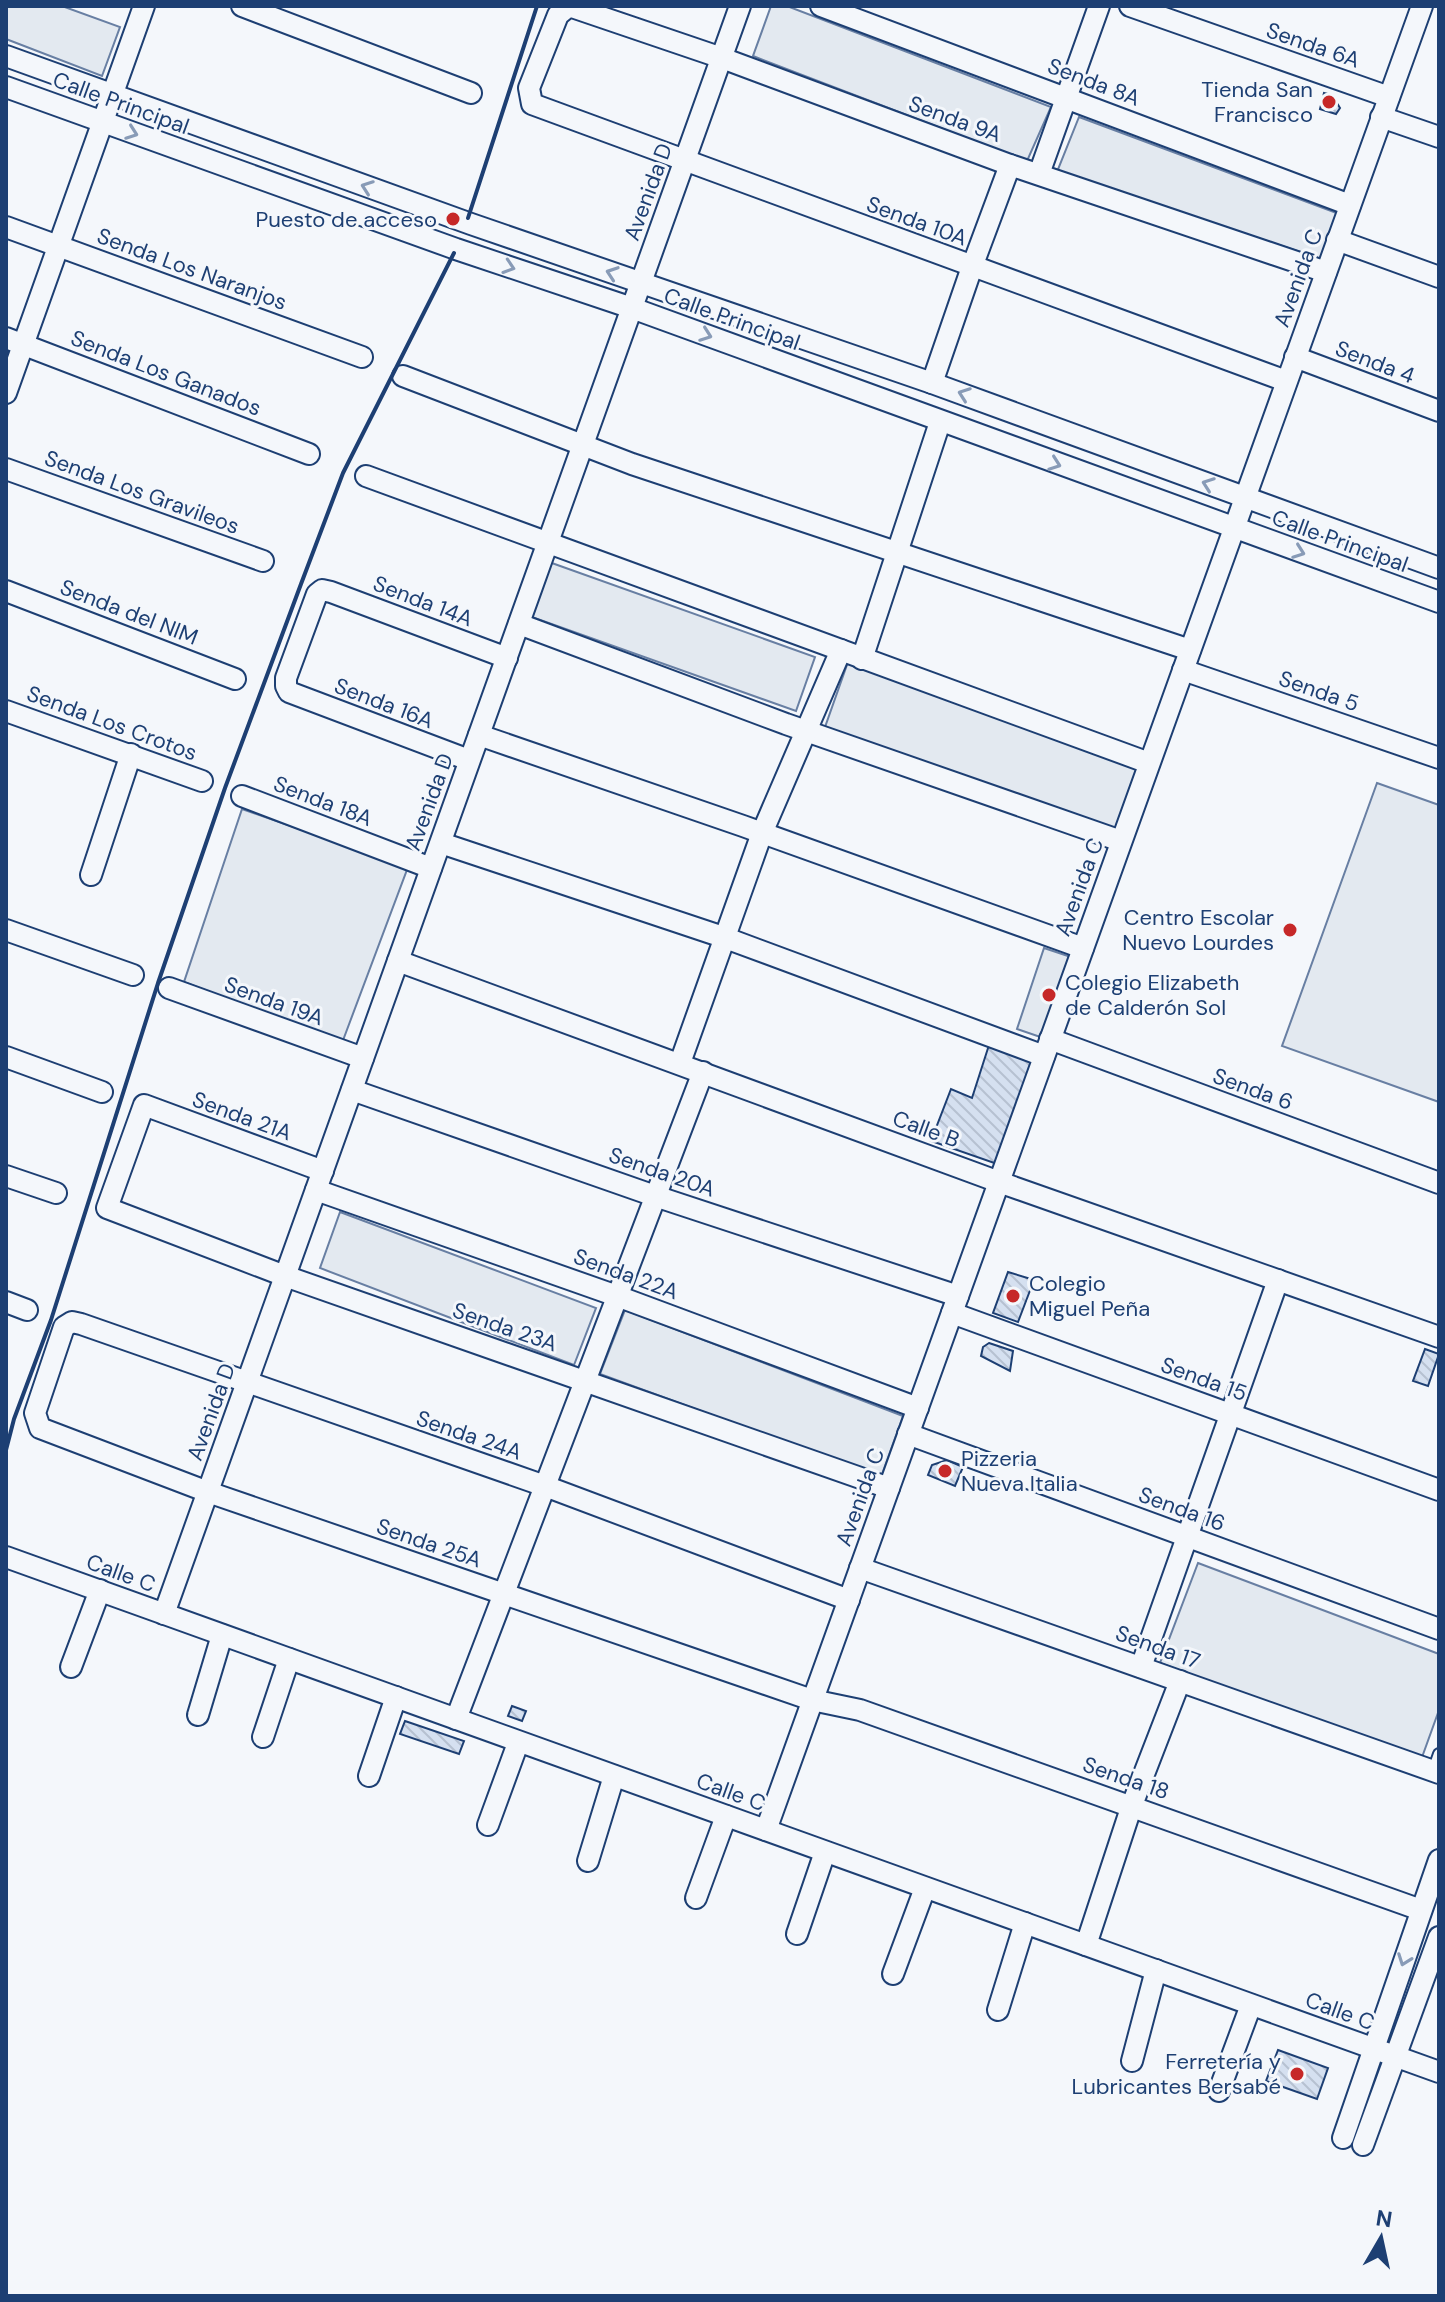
<svg xmlns="http://www.w3.org/2000/svg" width="1445" height="2302" font-family="'DM Sans',sans-serif">
  <defs>
    <pattern id="building-back-hatch" width="6" height="6" patternUnits="userSpaceOnUse" patternTransform="scale(2)"><rect width="6" height="6" fill="#d5e0f0"/><path d="M-1 5l2 2M0 0l6 6M5-1l2 2" fill="none" stroke="#b6c1d1"/></pattern>
  </defs>
  <rect width="100%" height="100%" fill="#f4f7fb"/>
  <!-- green -->
  <g fill="#e3e9f0" stroke="#687fa3" stroke-width="2">
    <polygon points="6,6 62,6 120,27 102,76 6,39"/>
    <polygon points="771,6 787,6 1051,107 1027,161 753,56"/>
    <polygon points="1079,117 1342,215 1331,262 1057,172"/>
    <polygon points="549,562 815,657 796,711 529,616"/>
    <polygon points="848,662 1141,767 1117,832 824,730"/>
    <polygon points="1377,783 1439,805 1439,1102 1282,1046"/>
    <polygon points="242,809 408,867 342,1043 184,982"/>
    <polygon points="1044,948 1083,961 1052,1041 1017,1029"/>
    <polygon points="340,1212 596,1308 574,1365 320,1268"/>
    <polygon points="625,1310 903,1416 881,1477 600,1374"/>
    <polygon points="1198,1563 1439,1654 1439,1710 1421,1760 1160,1663"/>
  </g>
  <!-- building -->
  <g fill="url(#building-back-hatch)" stroke="#1d3f73" stroke-width="2">
    <polygon points="1324,93 1332,95 1340,108 1336,114 1320,109"/>
    <polygon points="989,1045 1038,1064 1000,1165 931,1141 951,1089 972,1098"/>
    <polygon points="1008,1272 1034,1280 1018,1322 993,1313"/>
    <polygon points="989,1343 1013,1351 1010,1371 981,1356 983,1347"/>
    <polygon points="1425,1349 1439,1354 1428,1386 1413,1381"/>
    <polygon points="947,1460 963,1467 955,1486 928,1475 932,1465"/>
    <polygon points="512,1706 526,1711 522,1721 508,1716"/>
    <polygon points="405,1721 464,1741 459,1754 400,1734"/>
    <polygon points="1278,2050 1328,2068 1317,2099 1266,2081"/>
  </g>
  <g fill="none" stroke-linecap="round" stroke-linejoin="round">
    <!-- service casing -->
    <g stroke="#1d3f73" stroke-width="14">
      <polyline id="service" points="1433,1771 1439,1754"/>
    </g>
    <!-- minor casing -->
    <g stroke="#1d3f73" stroke-width="24">
      <g id="minor">
        <polyline points="242,6 471,93"/>
        <polyline points="821,6 1350,205"/>
        <polyline points="1130,6 1389,97"/>
        <polyline points="6,56 471,224 932,383 1439,568"/>
        <polyline points="6,87 456,249 632,308 1439,602"/>
        <polyline points="1381,117 1439,137"/>
        <polyline points="1039,174 1099,6"/>
        <polyline points="6,227 362,357"/>
        <polyline points="1337,240 1439,277"/>
        <polyline points="6,338 309,454"/>
        <polyline points="1295,357 1439,411"/>
        <polyline points="403,376 632,464 1190,650"/>
        <polyline points="1286,381 532,104 529,88 558,15 569,6 722,58 1010,165 1326,272"/>
        <polyline points="932,383 972,267 1010,165"/>
        <polyline points="6,393 144,6"/>
        <polyline points="6,469 263,561"/>
        <polyline points="366,476 1149,763"/>
        <polyline points="6,591 235,679"/>
        <polyline points="519,624 786,724 1121,841"/>
        <polyline points="862,659 940,422"/>
        <polyline points="1183,670 1439,758"/>
        <polyline points="6,711 202,781"/>
        <polyline points="479,735 743,826 1083,948"/>
        <polyline points="469,760 289,692 286,686 286,678 317,594 322,590 331,592 507,658"/>
        <polyline points="242,796 431,868"/>
        <polyline points="441,843 723,937 1044,1056"/>
        <polyline points="91,875 131,754"/>
        <polyline points="6,930 133,975"/>
        <polyline points="398,961 999,1182 1439,1337"/>
        <polyline points="169,988 363,1058"/>
        <polyline points="1050,1039 1439,1183"/>
        <polyline points="6,1057 102,1092"/>
        <polyline points="680,1063 762,833 841,650"/>
        <polyline points="352,1090 655,1196 958,1296"/>
        <polyline points="323,1171 144,1105 107,1208 285,1276 889,1488"/>
        <polyline points="6,1176 56,1193"/>
        <polyline points="316,1190 617,1296 918,1408"/>
        <polyline points="6,1302 27,1310"/>
        <polyline points="952,1313 1439,1490"/>
        <polyline points="908,1434 1439,1629"/>
        <polyline points="6,1557 1439,2072"/>
        <polyline points="860,1568 1439,1773"/>
        <polyline points="849,1600 545,1486 81,1324 72,1322 64,1327 35,1413 40,1428 208,1492 812,1700 860,1710 1421,1910"/>
        <polyline points="164,1614 740,6"/>
        <polyline points="71,1667 100,1590"/>
        <polyline points="1141,1667 1278,1280"/>
        <polyline points="198,1715 222,1635"/>
        <polyline points="456,1719 703,1072"/>
        <polyline points="263,1737 289,1659"/>
        <polyline points="369,1776 396,1697"/>
        <polyline points="488,1825 518,1743"/>
        <polyline points="766,1830 1422,6"/>
        <polyline points="588,1861 614,1776"/>
        <polyline points="696,1898 726,1816"/>
        <polyline points="797,1934 825,1852"/>
        <polyline points="1086,1945 1132,1805 1180,1681"/>
        <polyline points="893,1974 925,1888"/>
        <polyline points="998,2010 1025,1923"/>
        <polyline points="1132,2061 1156,1970"/>
        <polyline points="1219,2091 1251,2005"/>
        <polyline points="1343,2138 1439,1860"/>
        <polyline points="1363,2145 1439,1937"/>
      </g>
    </g>
    <!-- service -->
    <use href="#service" stroke="#f4f7fb" stroke-width="10"/>
    <!-- minor -->
    <use href="#minor" stroke="#f4f7fb" stroke-width="20"/>
    <!-- wall -->
    <g stroke="#1d3f73" stroke-width="4">
      <polyline points="468,218 537,6"/>
      <polyline points="6,1450 14,1419 51,1320 158,983 225,788 301,584 343,473 454,253"/>
    </g>
  </g>
  <!-- one-way arrows -->
  <defs><path id="oneway-chevron" d="M-2-3.5L2.5 0L-2 3.5" fill="none" stroke-width="1.6" stroke-linecap="round" stroke-linejoin="round" transform="scale(2)"/></defs>
  <g stroke="#889bb7">
    <use href="#oneway-chevron" transform="translate(132 133) rotate(20)"/>
    <use href="#oneway-chevron" transform="translate(367 187) rotate(-160)"/>
    <use href="#oneway-chevron" transform="translate(509 267) rotate(18)"/>
    <use href="#oneway-chevron" transform="translate(612 273) rotate(-161)"/>
    <use href="#oneway-chevron" transform="translate(706 335) rotate(20)"/>
    <use href="#oneway-chevron" transform="translate(964 394) rotate(-160)"/>
    <use href="#oneway-chevron" transform="translate(1055 464) rotate(20)"/>
    <use href="#oneway-chevron" transform="translate(1208 484) rotate(-160)"/>
    <use href="#oneway-chevron" transform="translate(1299 552) rotate(20)"/>
    <use href="#oneway-chevron" transform="translate(1404 1960) rotate(110)"/>
  </g>
  <!-- markers -->
  <g fill="#c62828" stroke="#f4f7fb" stroke-width="3">
    <circle cx="1329" cy="102" r="8"/>
    <circle cx="453" cy="219" r="8"/>
    <circle cx="1290" cy="930" r="8"/>
    <circle cx="1049" cy="995" r="8"/>
    <circle cx="1013" cy="1296" r="8"/>
    <circle cx="945" cy="1471" r="8"/>
    <circle cx="1297" cy="2074" r="8"/>
  </g>
  <g text-anchor="middle" dominant-baseline="central" stroke-width="6" stroke-linejoin="round" paint-order="stroke">
    <!-- street labels -->
    <g font-size="22" fill="#1d3f73" stroke="#f4f7fb">
      <text transform="translate(1313 45) rotate(19)">Senda 6A</text>
      <text transform="translate(1094 82) rotate(21)">Senda 8A</text>
      <text transform="translate(121 103) rotate(20)">Calle Principal</text>
      <text transform="translate(955 119) rotate(20)">Senda 9A</text>
      <text transform="translate(648 192) rotate(-70)">Avenida D</text>
      <text transform="translate(917 221) rotate(20)">Senda 10A</text>
      <text transform="translate(192 269) rotate(20)">Senda Los Naranjos</text>
      <text transform="translate(1298 278) rotate(-70)">Avenida C</text>
      <text transform="translate(732 319) rotate(20)">Calle Principal</text>
      <text transform="translate(1375 362) rotate(21)">Senda 4</text>
      <text transform="translate(166 373) rotate(21)">Senda Los Ganados</text>
      <text transform="translate(142 492) rotate(20)">Senda Los Gravileos</text>
      <text transform="translate(1340 541) rotate(20)">Calle Principal</text>
      <text transform="translate(423 601) rotate(21)">Senda 14A</text>
      <text transform="translate(129 612) rotate(21)">Senda del NIM</text>
      <text transform="translate(1319 691) rotate(19)">Senda 5</text>
      <text transform="translate(384 703) rotate(21)">Senda 16A</text>
      <text transform="translate(112 723) rotate(20)">Senda Los Crotos</text>
      <text transform="translate(323 801) rotate(21)">Senda 18A</text>
      <text transform="translate(429 802) rotate(-70)">Avenida D</text>
      <text transform="translate(1079 887) rotate(-70)">Avenida C</text>
      <text transform="translate(274 1001) rotate(20)">Senda 19A</text>
      <text transform="translate(1253 1089) rotate(20)">Senda 6</text>
      <text transform="translate(242 1116) rotate(20)">Senda 21A</text>
      <text transform="translate(926 1129) rotate(20)">Calle B</text>
      <text transform="translate(662 1172) rotate(19)">Senda 20A</text>
      <text transform="translate(626 1274) rotate(20)">Senda 22A</text>
      <text transform="translate(505 1327) rotate(19)">Senda 23A</text>
      <text transform="translate(1204 1379) rotate(20)">Senda 15</text>
      <text transform="translate(211 1412) rotate(-70)">Avenida D</text>
      <text transform="translate(469 1435) rotate(19)">Senda 24A</text>
      <text transform="translate(860 1497) rotate(-70)">Avenida C</text>
      <text transform="translate(1182 1509) rotate(20)">Senda 16</text>
      <text transform="translate(429 1543) rotate(19)">Senda 25A</text>
      <text transform="translate(121 1573) rotate(20)">Calle C</text>
      <text transform="translate(1158 1647) rotate(20)">Senda 17</text>
      <text transform="translate(1126 1778) rotate(19)">Senda 18</text>
      <text transform="translate(731 1792) rotate(20)">Calle C</text>
      <text transform="translate(1340 2011) rotate(20)">Calle C</text>
    </g>
    <!-- poi labels -->
    <g font-size="22" fill="#1d3f73" stroke="#f4f7fb" text-anchor="end">
      <text x="1313" y="89">Tienda San<tspan x="1313" dy="25">Francisco</tspan></text>
      <text x="437" y="219">Puesto de acceso</text>
      <text x="1274" y="917">Centro Escolar<tspan x="1274" dy="25">Nuevo Lourdes</tspan></text>
      <text x="1065" y="982" text-anchor="start">Colegio Elizabeth<tspan x="1065" dy="25">de Calderón Sol</tspan></text>
      <text x="1029" y="1283" text-anchor="start">Colegio<tspan x="1029" dy="25">Miguel Peña</tspan></text>
      <text x="961" y="1458" text-anchor="start">Pizzeria<tspan x="961" dy="25">Nueva Italia</tspan></text>
      <text x="1281" y="2061">Ferretería y<tspan x="1281" dy="25">Lubricantes Bersabé</tspan></text>
    </g>
  </g>
  <!-- border -->
  <rect width="1445" height="2302" fill="none" stroke="#1d3f73" stroke-width="16"/>
  <!-- north arrow -->
  <g transform="translate(1381 2238) rotate(9)" stroke="#f4f7fb" stroke-width="6" paint-order="stroke">
  <path d="M0-6L14 30L0 20L-14 30Z" fill="#1d3f73"/>
  <text y="-12" font-size="22" font-weight="bold" text-anchor="middle" fill="#1d3f73">N</text>
  </g>
</svg>
